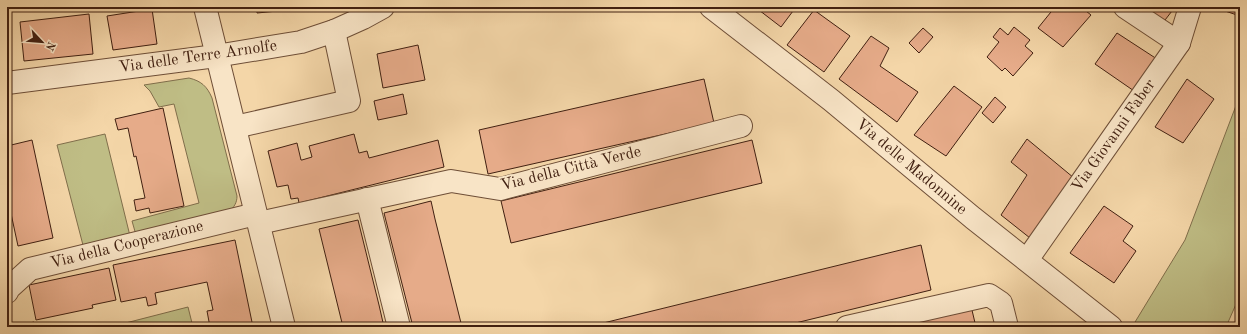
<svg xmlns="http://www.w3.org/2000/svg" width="1247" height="334" font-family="'Old Standard TT',serif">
  <rect width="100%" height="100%" fill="#f4d6a8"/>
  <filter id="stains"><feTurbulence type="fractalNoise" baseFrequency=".005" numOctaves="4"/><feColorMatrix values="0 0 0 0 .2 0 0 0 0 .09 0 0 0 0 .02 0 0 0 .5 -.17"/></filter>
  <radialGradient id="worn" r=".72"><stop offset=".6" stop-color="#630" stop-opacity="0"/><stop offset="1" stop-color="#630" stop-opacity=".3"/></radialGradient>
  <!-- green -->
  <g fill="#bfbd85" stroke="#806e4b">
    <path d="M 189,78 C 201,81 207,86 212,98 L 237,196 C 237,203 234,207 229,212 L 136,235 L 132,221 L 199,203 L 174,104 L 159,107 L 150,91 L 144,85 Z"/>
    <polygon points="1240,95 1240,295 1226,327 1132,327 1185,240"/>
    <polygon points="105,134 130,236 84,249 57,145"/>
    <polygon points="188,307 193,327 110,327"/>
  </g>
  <!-- building -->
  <g fill="#e6ab89" stroke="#412011">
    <polygon points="257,7 318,7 257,13"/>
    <polygon points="755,7 796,7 781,27"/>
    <polygon points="1055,7 1081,7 1091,15 1063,47 1038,28"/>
    <polygon points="1141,7 1175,7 1162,24"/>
    <polygon points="1220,7 1240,7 1240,16 1219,9"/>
    <polygon points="152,9 157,44 113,50 107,16"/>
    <polygon points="814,10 850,36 824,72 787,45"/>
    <polygon points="89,14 93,54 24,61 20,22"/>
    <polygon points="1014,27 1030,40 1025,46 1033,53 1013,76 1005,68 1002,71 987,57 999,42 993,37 1000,28 1008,35"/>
    <polygon points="923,28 933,37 919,53 909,43"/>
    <polygon points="1117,33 1160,61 1137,93 1095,64"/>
    <polygon points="871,36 889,48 880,66 918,92 897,122 839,79"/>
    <polygon points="418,45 425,80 383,88 377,54"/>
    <polygon points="704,79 714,123 488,174 479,130"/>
    <polygon points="1187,79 1214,99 1183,143 1155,127"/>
    <polygon points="954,86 982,107 946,156 914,135"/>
    <polygon points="403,94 407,114 378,120 374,101"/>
    <polygon points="995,97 1006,107 993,123 982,113"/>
    <polygon points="163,108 184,206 150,213 149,208 136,211 134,200 145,198 136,156 134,157 128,128 118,130 115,119"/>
    <polygon points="354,134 359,153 367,151 369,158 438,140 444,167 299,203 298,198 291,199 288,185 277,187 268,151 297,143 301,160 302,160 312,157 309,146"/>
    <polygon points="1027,139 1074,178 1030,238 1001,215 1027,175 1011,162"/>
    <polygon points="32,140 53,238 18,246 7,195 7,146"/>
    <polygon points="752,140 762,183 511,243 501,201"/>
    <polygon points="431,201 435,219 462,327 413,327 384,213"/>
    <polygon points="1104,206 1133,226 1123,241 1136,251 1114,283 1070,253"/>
    <polygon points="358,220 379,305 384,327 343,327 319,229"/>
    <polygon points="235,240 253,327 210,327 207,311 213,310 207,282 155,293 157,304 148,306 146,297 121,302 113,265"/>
    <polygon points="921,245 931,290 779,327 587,327"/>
    <polygon points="109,268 116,300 92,305 93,308 36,320 29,285"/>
    <polygon points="971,306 976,327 881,327"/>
    <polygon points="34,322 35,327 12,327"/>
  </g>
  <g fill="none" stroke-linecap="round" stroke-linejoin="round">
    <!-- minor casing -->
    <g stroke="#6e4e37" stroke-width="24">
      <g id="minor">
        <polyline points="205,7 284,327"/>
        <polyline points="711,7 831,100 973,218 1111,327"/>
        <polyline points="1125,7 1179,43"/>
        <polyline points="7,83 216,56 301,42 334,31 363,18 383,7"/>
        <polyline points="235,127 349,101 334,31"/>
        <polyline points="367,199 399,327"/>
        <polyline points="259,223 451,181 500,189 741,126"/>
        <polyline points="1027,260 1179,43 1190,7"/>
        <polyline points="7,292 9,288 30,269 256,214"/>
        <polyline points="847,327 989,295 1001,303 1007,327"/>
      </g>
    </g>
    <!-- minor -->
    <use href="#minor" stroke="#f8e4c6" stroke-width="22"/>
  </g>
  <g text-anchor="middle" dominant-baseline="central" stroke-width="4" stroke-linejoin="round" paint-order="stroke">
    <!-- street labels -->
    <g font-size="16" fill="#412011" stroke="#f8e4c6">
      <text transform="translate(198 57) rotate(-8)">Via delle Terre Arnolfe</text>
      <text transform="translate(1114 136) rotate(-55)">Via Giovanni Faber</text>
      <text transform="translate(911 167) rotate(40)">Via delle Madonnine</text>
      <text transform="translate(571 169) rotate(-14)">Via della Città Verde</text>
      <text transform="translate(127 245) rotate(-14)">Via della Cooperazione</text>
    </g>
  </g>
  <!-- margin -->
  <rect width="1247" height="334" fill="none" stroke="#f4d6a8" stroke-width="24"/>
  <rect x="8" y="8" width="1231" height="318" fill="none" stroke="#412011" stroke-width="2"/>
  <rect x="12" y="12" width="1223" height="310" fill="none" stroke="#412011"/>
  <!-- north arrow -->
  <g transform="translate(42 42) rotate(116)" stroke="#f8e4c6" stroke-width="3" paint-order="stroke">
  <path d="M0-3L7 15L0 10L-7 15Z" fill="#412011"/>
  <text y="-6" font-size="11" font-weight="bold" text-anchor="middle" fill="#412011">N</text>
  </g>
  <rect width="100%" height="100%" filter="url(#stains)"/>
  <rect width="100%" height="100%" fill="url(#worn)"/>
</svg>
